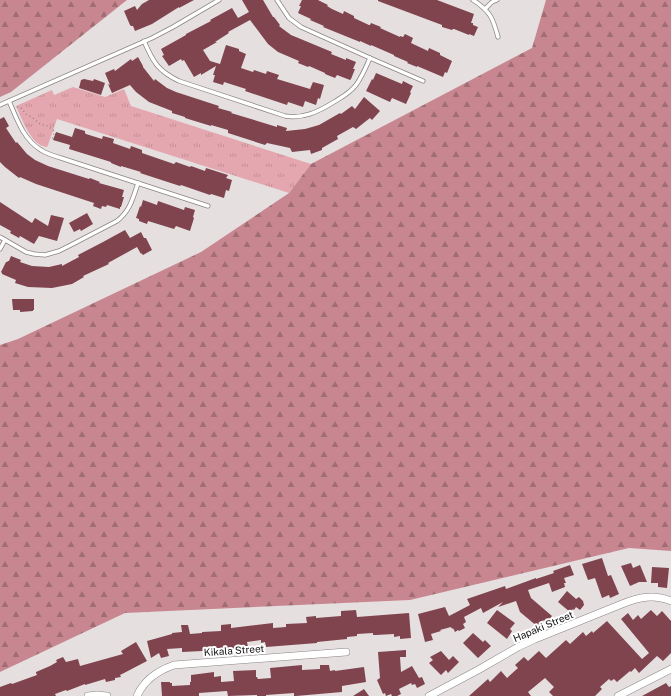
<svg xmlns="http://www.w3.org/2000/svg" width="671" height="696" font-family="'Public Sans',sans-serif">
  <defs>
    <pattern id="grass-tufts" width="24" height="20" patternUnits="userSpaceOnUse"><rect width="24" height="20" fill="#e4a7af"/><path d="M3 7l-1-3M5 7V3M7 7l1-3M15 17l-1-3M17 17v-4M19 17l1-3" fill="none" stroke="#c38f95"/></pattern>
    <pattern id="forest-firs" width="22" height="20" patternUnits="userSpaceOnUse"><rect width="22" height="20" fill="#c88790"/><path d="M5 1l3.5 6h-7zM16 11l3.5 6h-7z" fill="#a16d74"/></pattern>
  </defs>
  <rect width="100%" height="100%" fill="#e6dfe0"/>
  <!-- grass -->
  <path fill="url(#grass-tufts)" d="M 73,87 L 105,97 L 124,89 L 131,106 L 311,164 L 289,193 L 57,119 L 48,145 L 47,147 C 31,146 22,119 16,106 L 52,90 L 54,95 Z"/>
  <!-- forest -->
  <g fill="url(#forest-firs)">
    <polygon points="0,0 127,0 11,92 0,97"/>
    <polygon points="546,0 671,0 671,551 629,548 410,600 125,613 0,672 0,345 18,339 201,252 289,193 311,164 532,48"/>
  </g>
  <!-- building -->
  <g fill="#7f444e">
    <polygon points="149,0 194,0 179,8 179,7 152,24 135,31 133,26 131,26 130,25 124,11 135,6 137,10 142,4"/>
    <polygon points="242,0 263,0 273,17 274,17 280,25 279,26 291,35 332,52 331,54 346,60 346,58 356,62 353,69 355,69 351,79 350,80 337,75 335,78 325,74 325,73 309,66 308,67 298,63 299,61 278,52 268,44 250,20 228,32 229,33 215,42 217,42 203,50 210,61 220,64 226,45 239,49 239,51 246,54 241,68 253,72 254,70 266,74 267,71 279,75 277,79 310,89 313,82 324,85 320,99 318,98 316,105 305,101 303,107 288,102 287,105 245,91 246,89 224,82 223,85 213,82 215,75 213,75 216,66 201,75 201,73 194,77 184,60 182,61 181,59 169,66 162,56 164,55 161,49 186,35 186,34 211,21 210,20 232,8 238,18 249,12"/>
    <polygon points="302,0 318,0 328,5 327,6 332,9 343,14 344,11 354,16 354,18 369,25 370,25 371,23 381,27 380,28 400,37 400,36 403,37 405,34 413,38 411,43 428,51 429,48 440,53 440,55 452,61 447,73 445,72 443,77 417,66 417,67 407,63 408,62 394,56 394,55 371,45 371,46 360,41 360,42 323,27 324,26 310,20 311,19 298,13 301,6 299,6"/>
    <polygon points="378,0 437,0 474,14 471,23 473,23 473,25 478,27 474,36 469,34 469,35 454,29 453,29 452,30 442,27 442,25 378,1"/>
    <polygon points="138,57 143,66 143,67 154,81 155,79 167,88 176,92 219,106 218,108 232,112 231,113 277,127 277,125 287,128 286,131 305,129 319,125 340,113 341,114 352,106 355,109 364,97 380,111 372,120 370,118 356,129 353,127 337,136 338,139 322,148 322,150 311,154 310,150 292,152 290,148 267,143 265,145 228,133 228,130 211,125 211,126 185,118 185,117 172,113 172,111 149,102 136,92 130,85 112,93 108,84 110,85 105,73 114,69 115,71 131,59 132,61"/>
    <polygon points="376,73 402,84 403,81 413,86 410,92 411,93 406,104 392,98 390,102 366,91 372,79 373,80"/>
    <polygon points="84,79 93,81 94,79 105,83 101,95 79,88 81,80"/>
    <polygon points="4,117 9,126 6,128 16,143 17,142 27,154 35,160 48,166 89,179 90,178 100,182 99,183 124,190 122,197 124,197 121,207 120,207 120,209 107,205 106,207 102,206 101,209 93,206 94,203 36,184 20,177 19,178 5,167 0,162 0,119"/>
    <polygon points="75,128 85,131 85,133 86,134 102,139 103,136 114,139 113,143 130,149 131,146 142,150 142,153 174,164 176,162 190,167 191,166 205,171 206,168 228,175 226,178 232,180 229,191 226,190 224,198 211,194 210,195 181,185 180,186 140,173 141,172 121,166 121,167 111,163 111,162 69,149 70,145 53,140 56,132 72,137"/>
    <polygon points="143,200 157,205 158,201 184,210 185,207 195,210 193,217 194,218 190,231 176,226 174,229 148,221 147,224 139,221 139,219 136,218 140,206 141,207"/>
    <polygon points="0,202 32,223 35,218 48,226 51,215 64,218 57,241 39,236 34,244 20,236 19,238 10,233 11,231 0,225"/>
    <polygon points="87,213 93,224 81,231 80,229 74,232 69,223"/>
    <polygon points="125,230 130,238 141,232 144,238 146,238 152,250 143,255 141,253 141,254 137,247 108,263 109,264 83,276 84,277 72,284 52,288 28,287 15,283 16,280 2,274 2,273 1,272 6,262 7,262 8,261 9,261 11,256 21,260 20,262 32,266 49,267 62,264 62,266 79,257 78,255 103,242"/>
    <polygon points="12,299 34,299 34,310 33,310 33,311 20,312 20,310 13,310"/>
    <polygon points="602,558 608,576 611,575 619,594 610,598 609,595 602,598 595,578 588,580 582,564"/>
    <polygon points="631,563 633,568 640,565 647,582 639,582 630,586 621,566"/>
    <polygon points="570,565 574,575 564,578 566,583 564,583 565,587 552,592 549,583 528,590 531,598 552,616 546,623 543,620 538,627 520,612 516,601 498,607 503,602 483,613 481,608 464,617 466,622 463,624 465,628 459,631 458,630 455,632 453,628 452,629 451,627 440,630 441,631 431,634 433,640 425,642 418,614 445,607 449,616 470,605 467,599 505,586 506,589 536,578 536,579 554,573 553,571"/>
    <polygon points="652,567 669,568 667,588 658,587 658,583 651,583"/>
    <polygon points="567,591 576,599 579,597 583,601 584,605 580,610 576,607 574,610 573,609 570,612 558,602"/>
    <polygon points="356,610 357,617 409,613 411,638 400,639 400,636 394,637 394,634 376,635 373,635 373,633 357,634 357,636 347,637 347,639 317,642 317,643 266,647 265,642 261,643 261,640 247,642 248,647 222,650 182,652 182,648 167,649 169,656 161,658 159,653 151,658 147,641 172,634 172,633 182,632 181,625 188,625 190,634 202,633 202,632 221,631 221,625 231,624 231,628 273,623 273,628 286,627 286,624 307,623 306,617 316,616 316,618 341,616 341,611"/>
    <polygon points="497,610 515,623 510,629 512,631 507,639 487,623"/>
    <polygon points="651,610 657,616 662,611 671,621 671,653 663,661 657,656 639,673 635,668 631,672 630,671 617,682 614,679 611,681 609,679 600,687 602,689 595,696 553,696 549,692 554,687 545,678 528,692 531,696 469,696 488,679 490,682 501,671 507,678 518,668 515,665 524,657 528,661 539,651 546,658 566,640 570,644 583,632 586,636 592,631 593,633 607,621 642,659 649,653 621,619 628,613 633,620 638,615 641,619"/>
    <polygon points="473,633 483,642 485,640 491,646 478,658 463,643"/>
    <polygon points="136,642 147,661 124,673 120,675 121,677 115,678 115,680 106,682 105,679 85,685 85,684 67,691 66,690 55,694 56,696 0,696 0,687 11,683 12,684 37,675 36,673 36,672 50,666 57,662 56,660 63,657 66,662 78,659 80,666 123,654 121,651"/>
    <polygon points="406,650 406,657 400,657 401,672 412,666 419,678 422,677 425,684 417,688 415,684 412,685 411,683 399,689 401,694 397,696 392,696 391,694 386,696 385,693 383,694 377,680 380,678 378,652"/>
    <polygon points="441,651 449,660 453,656 459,662 448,673 446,670 441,675 429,663 433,660 430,657"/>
    <polygon points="302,665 302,670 320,669 320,665 329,665 330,671 335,670 335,671 364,667 366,682 342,686 342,692 296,696 294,696 294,693 266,695 266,696 257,696 257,695 228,696 227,691 199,693 199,696 162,696 161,682 170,682 170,683 172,683 172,686 190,685 190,682 191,682 191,675 214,672 214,677 221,676 221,682 234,681 233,671 256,670 256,677 257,677 258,679 271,678 270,668"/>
    <polygon points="666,683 669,687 671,686 671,696 642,696"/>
    <polygon points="364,689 369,696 353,696"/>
  </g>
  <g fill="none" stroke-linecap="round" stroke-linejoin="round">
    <!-- service casing -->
    <g stroke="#8a8484" stroke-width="5">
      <g id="service">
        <path d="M 473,0 C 490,11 493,18 498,37"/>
        <polyline points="485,9 492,2 497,0"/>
        <path d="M 144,41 C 153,62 158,71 179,81 L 285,116 C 303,119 318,112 334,102 C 342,97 350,93 356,85 C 362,77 366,67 370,58 L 301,27 L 289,18 L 277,0"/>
        <polyline points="370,58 423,81"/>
        <path d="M 9,101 C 17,119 23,139 41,150 C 47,154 54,156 61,158 L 208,206"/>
        <polyline points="0,105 152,38 173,27 219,0"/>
        <path d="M 0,237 L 26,252 L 34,254 L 45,255 L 59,251 L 69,246 L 117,221 C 130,211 133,198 138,183"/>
        <polyline points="0,249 5,240"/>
      </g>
    </g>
    <!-- minor casing -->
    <g stroke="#8a8484" stroke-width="8">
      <g id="minor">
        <polyline points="88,696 97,695 107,696"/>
        <path d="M 137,696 C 144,680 157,671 174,665 L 346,652"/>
        <path d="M 429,696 L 478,670 L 518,647 L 535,639 L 622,604 C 639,597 654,594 671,601"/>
        <polyline points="618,696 671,669"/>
      </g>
    </g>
    <!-- path -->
    <polyline stroke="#8c8788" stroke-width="1.5" stroke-dasharray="1 3" stroke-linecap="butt" points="17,107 21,108 26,114 33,118 40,124 48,126 54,131 54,133 52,140"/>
    <!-- service -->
    <use href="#service" stroke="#fff" stroke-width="3.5"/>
    <!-- minor -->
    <use href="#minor" stroke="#fff" stroke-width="7"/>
  </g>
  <g text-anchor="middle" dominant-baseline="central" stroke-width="4" stroke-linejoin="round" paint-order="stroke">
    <!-- street labels -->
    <g font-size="10" fill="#110f0f" stroke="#fff">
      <text transform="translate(543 626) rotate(-23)">Hapaki Street</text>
      <text transform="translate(234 650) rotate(-4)">Kikala Street</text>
    </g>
  </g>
</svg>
